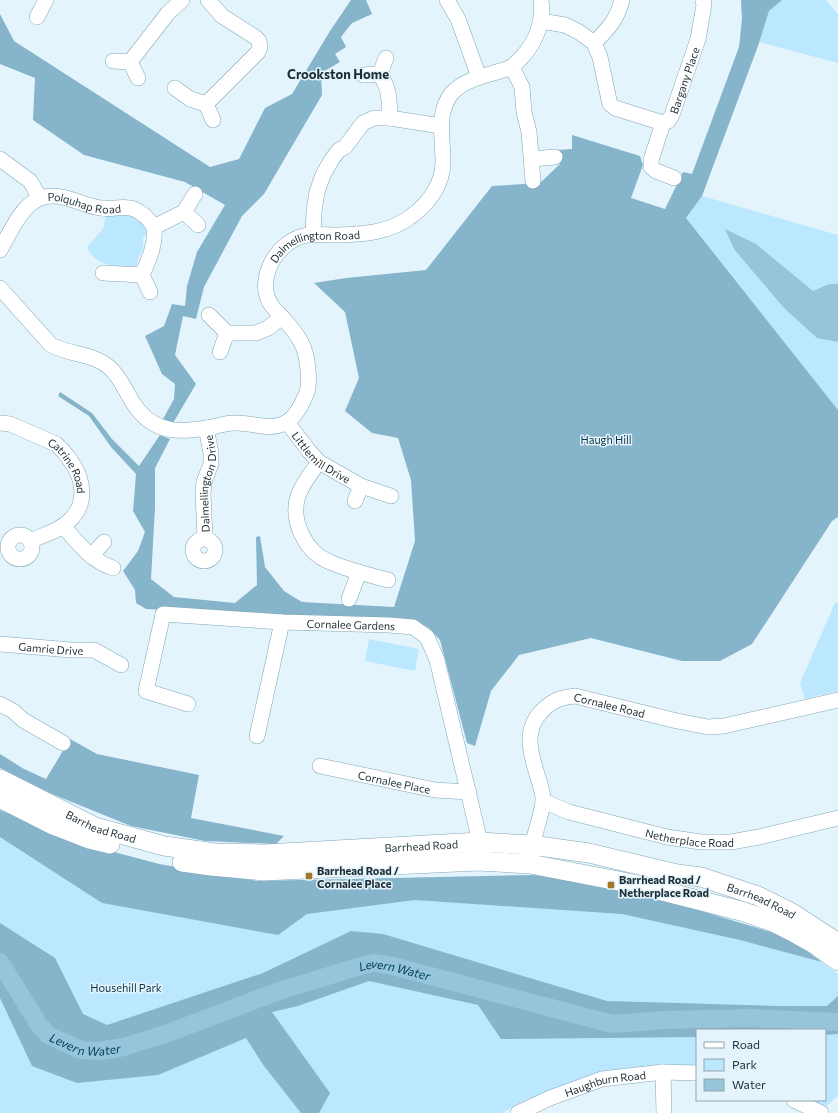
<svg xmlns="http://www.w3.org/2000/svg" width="838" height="1113" font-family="Commissioner,sans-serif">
  <rect width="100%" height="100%" fill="#e4f4fc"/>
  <!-- green -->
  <g fill="#bbe8ff">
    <polygon points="741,0 826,0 838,14 838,63 759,42 769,11 776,5 742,19"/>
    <polygon points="702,196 838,235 838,410 686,218"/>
    <path d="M 130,215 L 142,223 L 147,233 L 143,238 L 143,249 L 137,261 L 138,265 L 135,267 C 116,265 96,268 87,247 L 103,229 L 106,216 Z"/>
    <polygon points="838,602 838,691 805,699 800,683 835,603"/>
    <polygon points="369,639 419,649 415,671 365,661"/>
    <polygon points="0,810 80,843 159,864 257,881 535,875 635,891 787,937 838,974 838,1095 825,1108 809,1100 825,1100 825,1030 697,1030 697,1067 667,1066 632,1068 597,1075 516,1105 502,1113 0,1113"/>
  </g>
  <!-- forest -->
  <g fill="#86b4cb">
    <polygon points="351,0 366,0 372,14 352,23 341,37 346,47 335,54 340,62 321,73 322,95 264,194 242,216 204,287 196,319 183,316 175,355 196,384 173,423 163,419 174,399 175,384 162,374 145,336 164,326 172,304 185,306 187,286 197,252 225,205 185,182 84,155 33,120 35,78 0,64 0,14 14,41 210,167 239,159 265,108 292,94 330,31"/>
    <polygon points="741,0 782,0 769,11 758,46 702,196 686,218 838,410 838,517 832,521 752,644 720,661 682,661 591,638 519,655 491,691 475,746 467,743 440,640 429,628 420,623 391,620 146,609 136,603 135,590 123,571 138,551 145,532 133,511 136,474 111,447 89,416 58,396 60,392 92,413 112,439 139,466 160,435 170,439 155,468 155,508 151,579 174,597 235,603 257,585 256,537 260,536 265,567 284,591 302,602 394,607 415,541 411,480 398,438 372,433 345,411 359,378 345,312 314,283 346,278 426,270 492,186 540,183 560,164 558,150 572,149 572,135 640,156 643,165 631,198 665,209 683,172 692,174 739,47 742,19"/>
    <polygon points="70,739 97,754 199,775 191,818 284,836 276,844 205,841 131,826 52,794 0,768 0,754 24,769 46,779"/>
    <polygon points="0,810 80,843 159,864 257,881 535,875 635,891 787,937 822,962 740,940 622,914 415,900 307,914 278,935 102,903 0,837"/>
    <polygon points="0,923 55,958 83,1014 107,1025 263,973 351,931 383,934 607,1001 777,1006 827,1006 838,996 838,1034 825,1035 825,1030 697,1030 697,1037 501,1039 478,1005 369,981 298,1006 272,1012 330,1093 319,1113 301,1113 264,1066 246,1038 158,1075 77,1083 32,1066 0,998"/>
  </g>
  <!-- water -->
  <polygon fill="#95c4db" points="725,229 756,244 813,291 829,284 838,284 838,342 817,338 784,308 734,249"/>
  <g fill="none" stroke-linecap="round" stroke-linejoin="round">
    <!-- river -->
    <path stroke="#95c4db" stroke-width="18" id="s1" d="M 0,962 L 39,1025 L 48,1035 L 81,1050 L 99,1051 L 124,1047 L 168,1033 L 279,991 L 364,965 L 374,963 L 393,966 L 612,1024 L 665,1020 L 749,1018 L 838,1022"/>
    <!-- minor casing -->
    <g stroke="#81a7b9" stroke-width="16">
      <g id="minor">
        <polyline points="447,0 458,19 479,77"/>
        <polyline points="37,17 46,0"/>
        <path id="s2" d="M 541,21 L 565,25 L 579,32 L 594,43 L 600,57 L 609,100 L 610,104 L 615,108 L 663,123 L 668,121 L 672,115 L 698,39 L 704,5 L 703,0"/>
        <path d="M 594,43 C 608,29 617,20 622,0"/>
        <polyline points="113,61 130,62 138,78"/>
        <polyline points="130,62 168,13 182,0"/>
        <polyline points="512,67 522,87 524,112 529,132 533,181"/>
        <path d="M 380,74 C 390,91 389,98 390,118"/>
        <polyline points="363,75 380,74 386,58"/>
        <polyline points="175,88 190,99 206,104 258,52 260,47 259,41 255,37 222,16 208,0"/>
        <polyline points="206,104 213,120"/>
        <polyline points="663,123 651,160 651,167 656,171 674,178"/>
        <polyline points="0,159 30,181 40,198"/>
        <polyline points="532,159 555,157"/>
        <polyline points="184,212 198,225"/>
        <polyline points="313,234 314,211 317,192 323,175 332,159 339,150 345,147 363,123 374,118 390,118 441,126"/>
        <path id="s3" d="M 0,250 C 10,233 20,208 38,199 C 60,189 80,206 101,208 C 112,210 123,205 134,209 C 143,213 149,219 154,227 L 184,212 L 195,194"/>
        <path d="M 103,273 L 142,275 C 149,259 156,245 154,227"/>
        <polyline points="142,275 150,292"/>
        <path id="s4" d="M 0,288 L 51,345 C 70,355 92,353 109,367 C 123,379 127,397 139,411 C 159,435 185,432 213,427 C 220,425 227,423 234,423 C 252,422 270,432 287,422 C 295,417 301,406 305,397 C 309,389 309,380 308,371 C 307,346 298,335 282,317 C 278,313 273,308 270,303 C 259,283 270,257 287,244 C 305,231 318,235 338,235 C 364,234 389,233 410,217 C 428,205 443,184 443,162 C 443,139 436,112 452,93 C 465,78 491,75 509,68 C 514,66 518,61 522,57 C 536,42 544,21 541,0"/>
        <polyline points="209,315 227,333 256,333 268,328 282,317"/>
        <polyline points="220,352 227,333"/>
        <path id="s5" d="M 287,422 L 309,451 L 319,462 L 361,486 L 391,496"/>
        <path id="s6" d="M 0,423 L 10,424 L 56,444 C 62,449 66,454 70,460 C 84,479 88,504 69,521 C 59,531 43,535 30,541"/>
        <path d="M 319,462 C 311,473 302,484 298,496 C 290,521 306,553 330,562 C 348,570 369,575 388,580"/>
        <polyline points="355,501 361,486"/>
        <path d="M 63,526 C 78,543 91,561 113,568"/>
        <circle cx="20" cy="547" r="12"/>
        <path id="s7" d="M 205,538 L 203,493 L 204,482 L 211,464 L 211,453 L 206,428"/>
        <circle cx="204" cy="550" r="11"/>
        <polyline points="91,556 104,542"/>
        <polyline points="349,599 359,572"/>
        <path id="s8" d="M 0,644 L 71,650 L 94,650 L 121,665"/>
        <polyline points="0,704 13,711 23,720 63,743"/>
        <path id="s9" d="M 188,704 L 146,691 L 163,614 L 282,622 L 389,625 L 413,627 L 427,637 L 437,660 L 480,842 L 479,852"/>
        <polyline points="257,736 282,622"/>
        <path id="s10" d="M 320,766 L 435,790 L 469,792"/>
        <path id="s11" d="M 543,801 L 569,812 L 667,837 L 701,842 L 731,842 L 759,837 L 838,818"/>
        <path id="s12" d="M 531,855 C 532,837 541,820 543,802 C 544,796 541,789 540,784 C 533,760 521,733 541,712 C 551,701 561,697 575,696 L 677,721 L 708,727 L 724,726 L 838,700"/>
        <polyline points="663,1072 664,1113"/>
        <polyline points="794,1100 821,1113"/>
        <path id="s13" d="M 518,1113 L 550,1098 L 602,1079 L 663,1072 L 697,1073"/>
      </g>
    </g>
    <!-- major casing -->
    <g stroke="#81a7b9" stroke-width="20">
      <g id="major">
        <path id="s14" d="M 0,779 L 95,827 L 164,846 L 215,853 L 265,854 L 480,842 L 531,845 L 589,853 L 677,874 L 701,877 L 758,896 L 792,913 L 838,943"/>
        <polyline points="0,798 53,825 89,839 110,844"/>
        <polyline points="182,862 211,866 264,871 478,861 530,864 639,885 741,911 773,922 791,931 816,945 838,961"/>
      </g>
    </g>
    <!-- minor -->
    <use href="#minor" stroke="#fff" stroke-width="15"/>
    <!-- major -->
    <use href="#major" stroke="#fff" stroke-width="19"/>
  </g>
  <!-- markers -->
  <g fill="#a27828" stroke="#e4f4fc" stroke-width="1.5">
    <rect x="305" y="872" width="8" height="8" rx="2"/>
    <rect x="607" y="881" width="8" height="8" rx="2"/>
  </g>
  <g text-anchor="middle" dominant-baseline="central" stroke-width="3" stroke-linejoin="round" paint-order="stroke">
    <!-- street labels -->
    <g font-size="11" fill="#1e2e35" stroke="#e4f4fc">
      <text stroke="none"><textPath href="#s2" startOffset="228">Bargany Place</textPath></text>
      <text stroke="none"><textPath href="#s3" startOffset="112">Polquhap Road</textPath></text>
      <text stroke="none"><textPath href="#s4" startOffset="578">Dalmellington Road</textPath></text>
      <text stroke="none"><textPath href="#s5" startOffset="50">Littlemill Drive</textPath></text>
      <text stroke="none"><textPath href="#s6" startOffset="85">Catrine Road</textPath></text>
      <text stroke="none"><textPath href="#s7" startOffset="55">Dalmellington Drive</textPath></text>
      <text stroke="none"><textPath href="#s9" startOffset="311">Cornalee Gardens</textPath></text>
      <text stroke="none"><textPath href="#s8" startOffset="51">Gamrie Drive</textPath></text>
      <text stroke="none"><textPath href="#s12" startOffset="223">Cornalee Road</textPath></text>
      <text stroke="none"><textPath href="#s10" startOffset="76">Cornalee Place</textPath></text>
      <text stroke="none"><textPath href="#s14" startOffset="112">Barrhead Road</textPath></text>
      <text stroke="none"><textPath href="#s11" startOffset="152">Netherplace Road</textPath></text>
      <text stroke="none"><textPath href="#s14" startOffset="436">Barrhead Road</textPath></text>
      <text stroke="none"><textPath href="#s14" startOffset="784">Barrhead Road</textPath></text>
      <text stroke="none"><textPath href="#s13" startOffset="93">Haughburn Road</textPath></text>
    </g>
    <!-- park labels -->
    <g font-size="11" fill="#0a3444" stroke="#e4f4fc">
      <text x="606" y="439">Haugh Hill</text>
      <text x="126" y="987">Househill Park</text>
    </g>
    <!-- poi labels -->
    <g font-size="11" font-weight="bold" fill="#1e2e35" stroke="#e4f4fc" text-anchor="start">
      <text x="317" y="870">Barrhead Road /<tspan x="317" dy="13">Cornalee Place</tspan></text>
      <text x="619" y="879">Barrhead Road /<tspan x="619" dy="13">Netherplace Road</tspan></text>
    </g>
    <!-- water labels -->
    <g font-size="12" font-style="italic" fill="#03455c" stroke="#e4f4fc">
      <text stroke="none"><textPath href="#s1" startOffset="452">Levern Water</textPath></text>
      <text stroke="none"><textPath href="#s1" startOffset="127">Levern Water</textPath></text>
    </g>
    <!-- quarter labels -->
    <g font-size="13" font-weight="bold" fill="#1e2e35" stroke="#e4f4fc">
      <text x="338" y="74">Crookston Home</text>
    </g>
  </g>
  <!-- legend -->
  <rect x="696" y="1029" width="130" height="72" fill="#e4f4fc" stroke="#95a5ac"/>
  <rect x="704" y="1042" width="20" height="6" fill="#ffffff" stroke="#95a5ac"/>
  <text x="732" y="1049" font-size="12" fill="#1e2e35">Road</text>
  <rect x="704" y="1059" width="20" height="12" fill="#bbe8ff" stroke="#95a5ac"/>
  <text x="732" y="1069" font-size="12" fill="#1e2e35">Park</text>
  <rect x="704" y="1079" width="20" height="12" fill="#95c4db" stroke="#95a5ac"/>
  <text x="732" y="1089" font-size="12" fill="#1e2e35">Water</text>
</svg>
